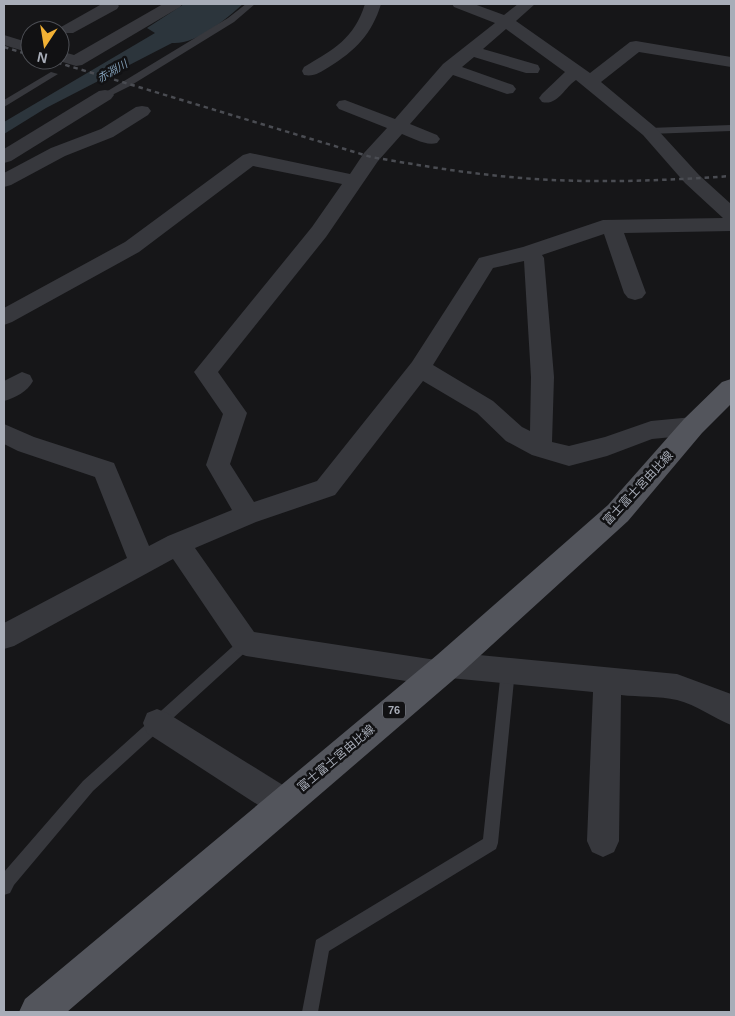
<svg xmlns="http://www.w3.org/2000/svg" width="735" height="1016" font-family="Arial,'Noto Sans JP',sans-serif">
  <rect width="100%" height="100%" fill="#161618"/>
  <!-- water -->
  <path fill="#2c353c" d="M 184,4 L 243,4 C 226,19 196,45 172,43 L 46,108 L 4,134 L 4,122 L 155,33 L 147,28 Z"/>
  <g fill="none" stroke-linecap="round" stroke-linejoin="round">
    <!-- lane -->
    <g fill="#37383d" fill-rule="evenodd">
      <polygon points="246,4 255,4 234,22 130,86 108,97 101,95 228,18"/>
      <polygon points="51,72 58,74 4,107 4,100"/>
      <polygon points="731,125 731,131 649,134 644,131 649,128"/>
      <polygon points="246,637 251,639 253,643 251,647 93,791 14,885 10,893 4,895 4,872 83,781 241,639"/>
      <polygon points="508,663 513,665 515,670 498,843 496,849 329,951 318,1012 302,1012 316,940 483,839 501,670 503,665"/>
    </g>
    <!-- street -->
    <g fill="#37383d" fill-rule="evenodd">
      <polygon points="99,4 117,4 119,6 117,9 73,33 61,33 59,30 61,27 100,5"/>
      <polygon points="163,4 182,4 180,7 82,65 76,66 56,60 60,60 60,51 74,55"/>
      <path d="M 365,4 L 381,4 C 372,34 355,51 329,67 C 321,72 314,77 304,75 L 302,71 L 304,67 C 334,49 354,39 365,4 Z"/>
      <path d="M 452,4 L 474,4 L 504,15 L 518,4 L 535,4 L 516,21 L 590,73 L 630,42 L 636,41 L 731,57 L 731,67 L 639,52 L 601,82 L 655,127 L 699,175 L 731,204 L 731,231 L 624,233 L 646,293 L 642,298 L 635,300 L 628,298 L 624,293 L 604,234 L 542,255 L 544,258 L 554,377 L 552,442 L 569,446 L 605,437 L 651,421 L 693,417 L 701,419 L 705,426 L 701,433 L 693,435 L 652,439 L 607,456 L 569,466 L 532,455 L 506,441 L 477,413 L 423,381 L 335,495 L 256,522 L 195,548 L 254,632 L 436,660 L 438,656 L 448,652 L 677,674 L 731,694 L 731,725 C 713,718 697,705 677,700 C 659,696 639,697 621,695 L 619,841 L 614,852 L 603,857 L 592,852 L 587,841 L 593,692 L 450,678 L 448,682 L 438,686 L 246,656 L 236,652 L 173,559 L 14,646 L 4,649 L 4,623 L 127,558 L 95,477 L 18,451 L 4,444 L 4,424 L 34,437 L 114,463 L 149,546 L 168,536 L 232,510 L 206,465 L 223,414 L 194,372 L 312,227 L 342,184 L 253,166 L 139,252 L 12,322 L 4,325 L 4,308 L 125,242 L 243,155 L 250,153 L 350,174 L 364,153 L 387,128 L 339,109 L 336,105 L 339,101 L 345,100 L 395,119 L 443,64 L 495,23 L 454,7 ZM 506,29 L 565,72 L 542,94 L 539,98 L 542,102 C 558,106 564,88 576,80 L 643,135 L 685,183 L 723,218 L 603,220 L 523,247 L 479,258 L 412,362 L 317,481 L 254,502 L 230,464 L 247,413 L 218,372 L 326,237 L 378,161 L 402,134 C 413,138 425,146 437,143 L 440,139 L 437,135 L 410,124 L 453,75 L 507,94 L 513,93 L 516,89 L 513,85 L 462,67 L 474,57 L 526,73 L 538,73 L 540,69 L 538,65 L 483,49 ZM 524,261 L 531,377 L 530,431 L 522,427 L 493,401 L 433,365 L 493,268 Z"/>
      <polygon points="4,35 30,43 30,53 4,45"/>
      <polygon points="105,90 111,91 114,95 111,99 11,161 4,163 4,149 99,91"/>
      <polygon points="142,106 148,107 151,111 148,115 113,137 65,156 11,185 4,187 4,173 51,148 101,129 136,107"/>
      <path d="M 22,372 L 30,375 L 33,381 C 28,391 15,398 4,401 L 4,381 Z"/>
      <polygon points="157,709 167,713 294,792 298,803 294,814 283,818 272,814 147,733 143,723 147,713"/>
    </g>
    <!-- primary -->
    <polygon fill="#53555c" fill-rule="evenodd" points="731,379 731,404 702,433 628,521 459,675 67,1012 19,1012 25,999 437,655 608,505 684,419 722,382"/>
    <!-- rail -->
    <g stroke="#4a4c52" stroke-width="2.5" stroke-dasharray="4.5 4" stroke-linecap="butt">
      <polyline points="4,47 30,55"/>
      <path d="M 49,60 L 371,157 C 417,165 464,173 510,177 C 584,184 658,181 731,176"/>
    </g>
  </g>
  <g text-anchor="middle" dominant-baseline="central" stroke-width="5" stroke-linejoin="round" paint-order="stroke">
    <!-- far-water labels -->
    <g font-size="11" font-style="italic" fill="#7f9bb3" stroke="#111113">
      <text transform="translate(112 71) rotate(-30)">赤淵川</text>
    </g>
    <!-- shield labels -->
    <rect fill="#111113" stroke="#7b7e86" stroke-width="1" x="383" y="701.5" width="22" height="17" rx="4"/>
    <g font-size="11" font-weight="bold" fill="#a8adb8">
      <text x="394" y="710">76</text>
    </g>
    <!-- street labels -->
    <g font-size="12" fill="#a8adb8" stroke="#111113">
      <text transform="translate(638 488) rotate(-47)">富士富士宮由比線</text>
      <text transform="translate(336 758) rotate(-40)">富士富士宮由比線</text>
    </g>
  </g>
  <!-- border -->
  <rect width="735" height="1016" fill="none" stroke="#a8adb8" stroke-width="10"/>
  <!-- north arrow -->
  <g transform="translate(45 45) rotate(192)"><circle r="24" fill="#111113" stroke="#4d4f55"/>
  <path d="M0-4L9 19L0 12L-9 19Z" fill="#f2b134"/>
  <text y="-8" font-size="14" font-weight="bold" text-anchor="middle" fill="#a8adb8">N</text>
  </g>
</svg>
